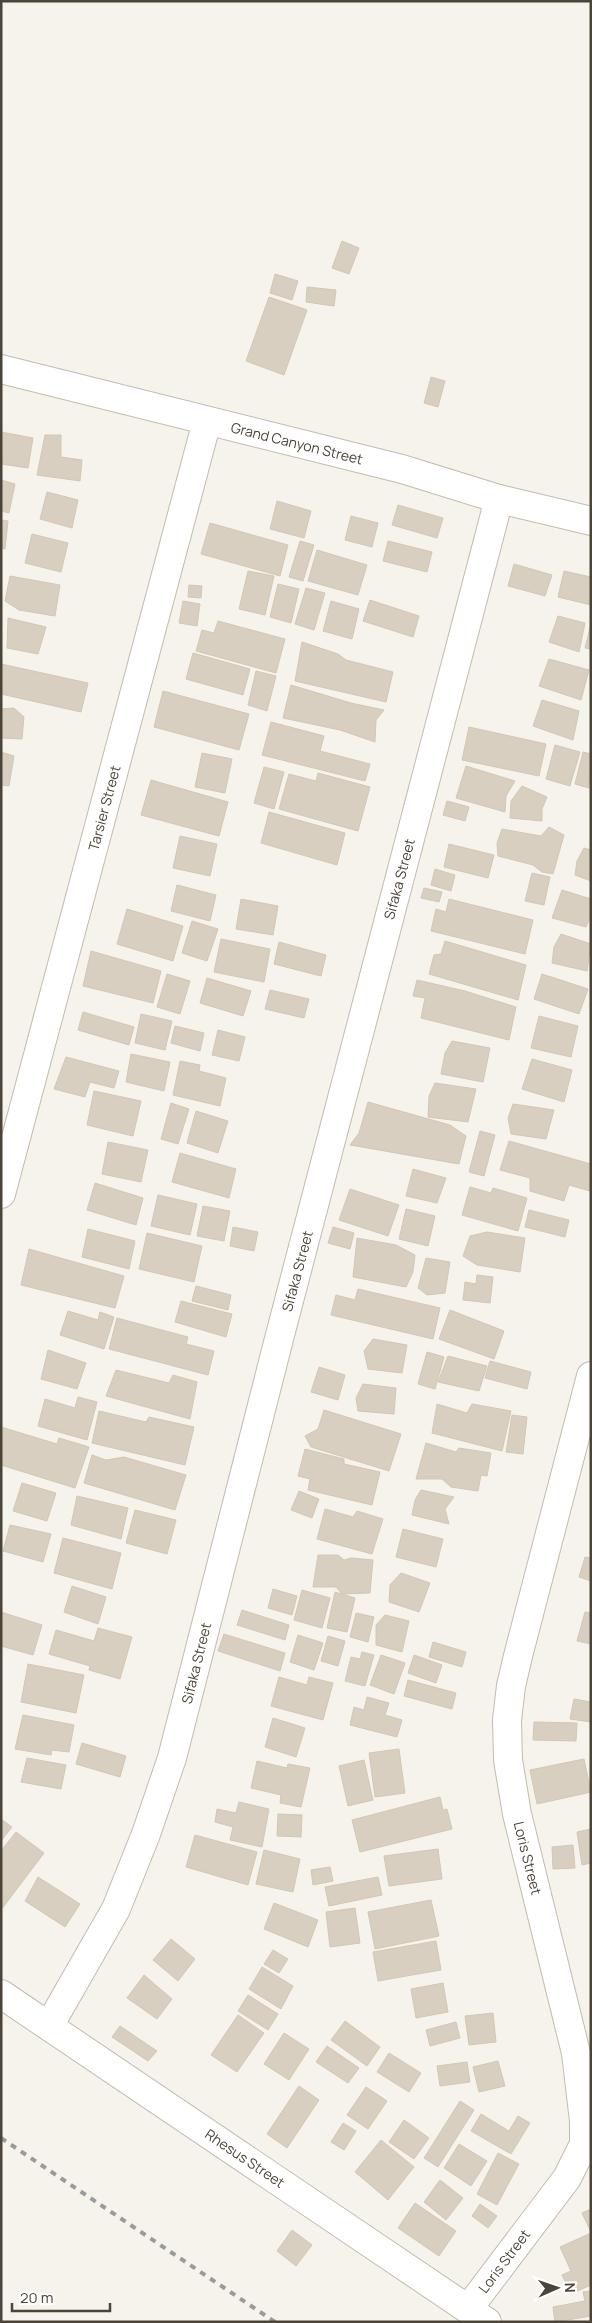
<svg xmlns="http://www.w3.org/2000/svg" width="592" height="2323" font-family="Manrope,sans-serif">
  <rect width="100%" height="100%" fill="#f6f3ec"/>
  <!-- building -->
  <g fill="#d8cfc1" stroke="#d3c7b4">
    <polygon points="342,241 359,248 349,274 332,268"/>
    <polygon points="275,274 298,281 292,300 270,293"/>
    <polygon points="307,287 336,290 334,306 306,302"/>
    <polygon points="269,297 307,310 284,375 246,361"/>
    <polygon points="431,377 445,381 438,407 424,403"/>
    <polygon points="1,432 33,438 28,468 1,464"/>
    <polygon points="45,435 61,435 61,457 82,460 80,481 37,475"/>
    <polygon points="1,480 15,484 9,513 1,511"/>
    <polygon points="47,492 78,500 72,528 40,519"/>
    <polygon points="277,501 311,511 304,538 270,529"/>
    <polygon points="398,505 443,518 437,538 392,525"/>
    <polygon points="351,516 378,523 372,547 345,540"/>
    <polygon points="1,520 8,521 5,549 1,548"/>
    <polygon points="210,523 288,545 280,576 201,554"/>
    <polygon points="32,534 68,543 61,572 25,563"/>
    <polygon points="300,541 314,545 303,581 289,577"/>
    <polygon points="388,541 432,552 427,572 383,561"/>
    <polygon points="317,550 367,565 358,595 308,581"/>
    <polygon points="514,564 552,575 545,596 508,586"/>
    <polygon points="248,571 274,576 265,615 239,609"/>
    <polygon points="564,571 591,577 591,605 558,597"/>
    <polygon points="10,576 60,585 55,616 19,610 5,601"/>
    <polygon points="278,584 299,589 291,623 270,617"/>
    <polygon points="189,585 202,586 201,598 188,597"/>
    <polygon points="306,588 325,593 314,630 295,624"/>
    <polygon points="370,600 419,616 413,637 363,621"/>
    <polygon points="183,601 200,604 197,626 179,623"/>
    <polygon points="331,601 359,609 352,639 323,631"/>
    <polygon points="558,616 585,623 579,652 549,642"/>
    <polygon points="8,618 46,627 38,654 7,648"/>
    <polygon points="218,621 285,639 276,673 196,651 202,630 214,633"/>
    <polygon points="591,624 591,649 585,648"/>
    <polygon points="302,642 338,654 346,660 393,672 386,702 295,681"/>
    <polygon points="193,653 250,669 243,695 186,679"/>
    <polygon points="549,659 589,670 581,700 539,686"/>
    <polygon points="1,664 88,683 81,712 1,694"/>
    <polygon points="256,671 276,676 267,711 248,705"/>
    <polygon points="291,685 351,703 384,710 376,720 375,742 340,730 283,718"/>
    <polygon points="163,691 249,714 239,750 154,727"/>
    <polygon points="542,700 579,711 573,740 533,726"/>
    <polygon points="14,708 24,717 22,739 1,738 1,709"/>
    <polygon points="271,722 324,736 320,751 370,764 365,781 262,755"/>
    <polygon points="469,727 546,744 539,776 462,760"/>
    <polygon points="555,745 580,752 570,786 546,779"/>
    <polygon points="1,752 14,756 9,786 1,785"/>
    <polygon points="583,752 591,754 589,788 575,784"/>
    <polygon points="202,753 232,759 225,793 195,787"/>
    <polygon points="466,766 515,781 506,796 505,812 456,798"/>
    <polygon points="264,767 284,772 274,809 254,803"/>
    <polygon points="318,773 370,787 358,831 279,809 289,774 316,781"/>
    <polygon points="151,780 228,802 219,836 141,815"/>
    <polygon points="522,786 547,797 542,809 542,821 510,818 511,801"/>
    <polygon points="447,801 469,807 465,821 443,815"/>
    <polygon points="269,812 345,833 337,865 261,843"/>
    <polygon points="549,827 564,835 553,874 542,872 533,865 498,856 497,843 502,829 541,836"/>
    <polygon points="180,836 217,844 210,876 173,868"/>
    <polygon points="449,844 494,855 488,878 444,867"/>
    <polygon points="584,848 591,850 591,881 575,875 577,861"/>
    <polygon points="435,869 455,875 451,891 431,885"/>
    <polygon points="532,873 550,877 544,905 525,901"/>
    <polygon points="177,885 216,895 210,921 171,911"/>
    <polygon points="424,888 442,892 439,902 421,898"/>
    <polygon points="562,890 591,899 591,916 586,927 552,918"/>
    <polygon points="241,899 278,906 273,935 236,929"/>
    <polygon points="449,899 533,920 525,954 431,931 436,909 446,912"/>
    <polygon points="127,909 183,926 173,961 117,944"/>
    <polygon points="192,921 218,929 207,961 182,953"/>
    <polygon points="561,934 591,944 587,971 552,963 554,947"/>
    <polygon points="221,939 270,949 264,982 214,972"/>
    <polygon points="445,941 526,965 518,1000 429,974 434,955 441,954"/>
    <polygon points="279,942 326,955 321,976 274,964"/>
    <polygon points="91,951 161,971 153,1003 83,986"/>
    <polygon points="167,974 190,981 180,1014 157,1007"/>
    <polygon points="542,974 588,989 579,1014 534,999"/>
    <polygon points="207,978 251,991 243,1016 200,1003"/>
    <polygon points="417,980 465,991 516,1007 509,1040 421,1018 425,998 413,996"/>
    <polygon points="270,990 309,999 304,1018 265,1009"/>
    <polygon points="83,1012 134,1027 129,1045 78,1030"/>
    <polygon points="141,1014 172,1021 165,1050 135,1043"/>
    <polygon points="539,1016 578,1026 571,1057 531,1048"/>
    <polygon points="175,1026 204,1033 200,1051 171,1043"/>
    <polygon points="218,1030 245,1037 239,1061 212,1055"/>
    <polygon points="452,1041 490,1048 483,1082 441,1074 445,1053"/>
    <polygon points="131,1054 170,1062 164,1091 126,1082"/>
    <polygon points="66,1057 119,1071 114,1088 90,1082 85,1097 54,1089"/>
    <polygon points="532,1059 572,1070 564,1102 522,1089"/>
    <polygon points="180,1061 200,1065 199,1071 226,1078 220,1106 173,1095"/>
    <polygon points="435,1083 476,1089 468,1122 428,1117 429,1096"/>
    <polygon points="94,1091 141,1101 133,1136 87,1125"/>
    <polygon points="368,1102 450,1125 466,1136 459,1164 350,1145 359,1133"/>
    <polygon points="171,1103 189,1109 178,1144 161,1139"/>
    <polygon points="513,1104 554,1110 546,1139 511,1134 508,1118"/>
    <polygon points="196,1111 228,1121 218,1153 187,1143"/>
    <polygon points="480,1131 495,1135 484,1176 469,1172"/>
    <polygon points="509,1141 591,1164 590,1191 569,1185 564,1201 530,1191 530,1178 500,1170"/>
    <polygon points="108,1142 148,1150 141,1182 102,1174"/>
    <polygon points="180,1153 236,1169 229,1198 172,1182"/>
    <polygon points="413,1169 446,1178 437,1203 406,1196"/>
    <polygon points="95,1183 143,1198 136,1225 87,1210"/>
    <polygon points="470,1187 491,1193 493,1188 527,1198 518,1231 462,1215"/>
    <polygon points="350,1189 399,1205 388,1236 339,1220"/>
    <polygon points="158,1195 197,1204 190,1235 151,1226"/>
    <polygon points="203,1206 230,1211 224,1241 197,1236"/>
    <polygon points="406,1209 435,1216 428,1246 399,1239"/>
    <polygon points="529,1210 569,1220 565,1237 525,1227"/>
    <polygon points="233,1227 258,1232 254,1251 230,1246"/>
    <polygon points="333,1227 354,1233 350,1249 328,1243"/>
    <polygon points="88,1229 135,1241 129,1269 82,1257"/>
    <polygon points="487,1232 525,1238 520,1272 477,1265 463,1256 470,1236"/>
    <polygon points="147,1233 202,1246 194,1282 139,1269"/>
    <polygon points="357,1238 396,1245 415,1255 413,1272 406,1287 353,1277"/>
    <polygon points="29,1249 124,1276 115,1308 21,1285"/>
    <polygon points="426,1258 450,1262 445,1293 427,1295 418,1288"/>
    <polygon points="477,1275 493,1277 490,1303 463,1300 465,1282 476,1284"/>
    <polygon points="196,1286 231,1295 228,1310 192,1301"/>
    <polygon points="358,1289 440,1308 433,1339 331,1315 336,1295 355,1300"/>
    <polygon points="181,1301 232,1314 226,1337 175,1322"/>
    <polygon points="450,1310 504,1331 494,1359 439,1339"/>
    <polygon points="68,1311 98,1320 100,1312 114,1317 104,1349 60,1335"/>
    <polygon points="117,1318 188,1337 186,1344 214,1351 208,1375 109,1349"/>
    <polygon points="373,1339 407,1345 402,1373 368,1369 364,1351"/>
    <polygon points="48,1350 86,1363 77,1389 41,1379"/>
    <polygon points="427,1352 444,1357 435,1389 418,1384"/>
    <polygon points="448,1356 487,1366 479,1391 438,1382"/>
    <polygon points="490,1361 531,1372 527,1389 485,1378"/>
    <polygon points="319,1367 345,1375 338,1400 311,1392"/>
    <polygon points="116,1370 169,1383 173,1375 197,1382 190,1419 106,1396"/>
    <polygon points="363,1384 396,1388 394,1414 358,1411 356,1398"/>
    <polygon points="78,1397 97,1402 87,1440 38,1426 45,1399 75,1408"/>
    <polygon points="437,1404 467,1413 472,1404 511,1411 502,1451 432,1433"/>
    <polygon points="324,1410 401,1434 389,1471 311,1447 305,1436 318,1429"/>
    <polygon points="99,1411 146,1422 149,1417 194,1427 185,1465 92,1443"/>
    <polygon points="512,1415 527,1417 523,1454 506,1452"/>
    <polygon points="1,1427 57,1444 59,1438 89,1447 75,1488 1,1465"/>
    <polygon points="426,1443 456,1452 459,1448 491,1453 487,1476 481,1475 478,1491 451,1487 442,1479 416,1479"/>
    <polygon points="305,1449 344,1459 344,1464 380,1472 372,1505 308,1490 310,1479 298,1476"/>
    <polygon points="92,1455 106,1460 124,1457 186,1475 175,1510 84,1483"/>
    <polygon points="22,1483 56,1493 47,1521 13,1511"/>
    <polygon points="421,1490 454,1497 445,1509 449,1524 412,1515 415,1500"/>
    <polygon points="299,1491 319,1499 312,1518 291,1510"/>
    <polygon points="77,1496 128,1508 121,1539 71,1525"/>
    <polygon points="325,1509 353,1517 357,1511 383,1519 372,1554 317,1539"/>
    <polygon points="135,1510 176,1520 167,1554 126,1543"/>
    <polygon points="10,1525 51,1534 43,1562 3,1551"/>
    <polygon points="403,1529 443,1539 436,1567 396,1557"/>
    <polygon points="63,1538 121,1553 112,1589 54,1573"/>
    <polygon points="318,1555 338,1555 344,1560 351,1558 373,1560 370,1593 342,1594 336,1587 313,1587"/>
    <polygon points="585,1557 591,1558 591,1581 579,1577"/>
    <polygon points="401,1573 430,1583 419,1612 389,1602 390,1585"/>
    <polygon points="72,1586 106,1597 98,1624 64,1612"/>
    <polygon points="273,1589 297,1596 292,1615 268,1608"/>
    <polygon points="302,1590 330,1598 322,1628 294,1620"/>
    <polygon points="335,1592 355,1598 347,1632 327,1628"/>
    <polygon points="242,1610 289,1625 285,1640 237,1625"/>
    <polygon points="1,1612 42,1625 33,1655 1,1646"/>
    <polygon points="585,1612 591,1613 591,1644 577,1641"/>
    <polygon points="356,1613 374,1617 368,1642 350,1637"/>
    <polygon points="385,1615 409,1621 402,1652 376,1645 376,1625"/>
    <polygon points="98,1628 132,1637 120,1679 89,1670 90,1666 49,1654 56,1630 94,1641"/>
    <polygon points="224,1634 285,1653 280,1671 218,1651"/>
    <polygon points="298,1635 323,1643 314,1670 290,1662"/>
    <polygon points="328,1636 345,1641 338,1666 321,1661"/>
    <polygon points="433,1642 466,1652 462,1667 429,1657"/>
    <polygon points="362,1652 374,1655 365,1686 345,1681 351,1657 360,1659"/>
    <polygon points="381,1655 405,1663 394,1694 370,1685"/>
    <polygon points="414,1655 442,1665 436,1683 408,1673"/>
    <polygon points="28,1664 84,1675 76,1713 21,1702"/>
    <polygon points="279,1677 307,1685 309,1677 333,1683 323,1720 271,1706"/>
    <polygon points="408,1680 456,1693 452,1709 404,1696"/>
    <polygon points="367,1697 389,1703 385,1715 402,1720 397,1737 350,1725 354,1707 364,1710"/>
    <polygon points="574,1699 591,1702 591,1722 570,1719"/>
    <polygon points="23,1715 74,1725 69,1752 52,1750 51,1755 15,1749"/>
    <polygon points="273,1718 305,1728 296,1757 265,1747"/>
    <polygon points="534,1722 577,1723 576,1741 533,1740"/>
    <polygon points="82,1743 126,1756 120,1777 76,1764"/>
    <polygon points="399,1749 405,1793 375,1797 369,1753"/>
    <polygon points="27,1758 66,1765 61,1789 21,1782"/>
    <polygon points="584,1759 591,1792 537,1804 530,1770"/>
    <polygon points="364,1760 373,1800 348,1806 339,1766"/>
    <polygon points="257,1761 287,1768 288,1764 310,1768 301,1807 280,1803 281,1795 251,1788"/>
    <polygon points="440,1797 443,1810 447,1809 452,1829 360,1852 352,1820"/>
    <polygon points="239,1802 269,1809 262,1847 230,1840 233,1827 215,1822 217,1809 236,1813"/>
    <polygon points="278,1814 302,1815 301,1837 277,1836"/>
    <polygon points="1,1819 12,1827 1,1841"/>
    <polygon points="591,1829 591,1863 582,1865 577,1832"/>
    <polygon points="16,1832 44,1853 1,1910 1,1851"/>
    <polygon points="195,1835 257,1852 248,1885 186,1867"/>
    <polygon points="573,1845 575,1868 553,1869 552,1847"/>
    <polygon points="438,1849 442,1879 389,1886 384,1856"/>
    <polygon points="264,1850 300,1859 293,1892 256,1884"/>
    <polygon points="330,1867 333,1881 313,1885 311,1870"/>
    <polygon points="38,1877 80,1904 65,1927 25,1901"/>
    <polygon points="378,1877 382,1895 329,1906 325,1887"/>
    <polygon points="431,1900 439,1936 375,1949 368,1912"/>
    <polygon points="274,1903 318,1920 308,1947 264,1929"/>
    <polygon points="355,1908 360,1943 330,1947 326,1912"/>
    <polygon points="171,1939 195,1959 178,1981 153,1960"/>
    <polygon points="436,1941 441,1970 378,1981 373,1952"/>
    <polygon points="273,1950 288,1959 279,1973 264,1964"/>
    <polygon points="262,1967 293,1986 281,2009 249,1989"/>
    <polygon points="144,1975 172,1999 157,2019 127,1998"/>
    <polygon points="443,1983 448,2012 416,2018 411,1989"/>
    <polygon points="248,1995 278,2014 268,2030 238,2011"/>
    <polygon points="493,2013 496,2042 469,2045 465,2016"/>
    <polygon points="238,2015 264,2033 237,2072 211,2055"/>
    <polygon points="345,2021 380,2047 367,2066 331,2040"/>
    <polygon points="456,2022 460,2038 430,2046 426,2030"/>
    <polygon points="120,2026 157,2051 148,2061 112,2037"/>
    <polygon points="284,2033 309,2049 289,2080 264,2064"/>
    <polygon points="327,2046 359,2068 348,2083 316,2062"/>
    <polygon points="389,2053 421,2073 409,2092 377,2072"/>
    <polygon points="498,2061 505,2086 479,2092 473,2067"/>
    <polygon points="467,2062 470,2082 440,2086 437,2066"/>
    <polygon points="299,2086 319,2100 287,2148 267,2134"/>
    <polygon points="366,2087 387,2101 368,2129 347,2115"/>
    <polygon points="460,2101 474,2110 438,2167 424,2158"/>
    <polygon points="481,2114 509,2131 518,2116 530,2123 511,2154 471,2131"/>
    <polygon points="404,2120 429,2138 414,2159 389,2142"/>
    <polygon points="343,2123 356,2131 344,2150 331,2142"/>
    <polygon points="381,2140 414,2167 388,2200 355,2172"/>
    <polygon points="459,2144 487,2161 471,2186 444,2168"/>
    <polygon points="498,2153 519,2164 497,2205 477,2194"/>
    <polygon points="440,2180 463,2198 446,2220 424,2202"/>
    <polygon points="415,2203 456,2231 439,2256 398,2228"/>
    <polygon points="480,2204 497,2216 488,2228 472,2216"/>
    <polygon points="591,2209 591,2232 582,2213"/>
    <polygon points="292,2230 312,2245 296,2266 277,2251"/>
    <polygon points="591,2233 591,2285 571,2294 562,2275 571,2271 560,2247"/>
    <polygon points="591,2291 591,2316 555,2322 553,2307 585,2301 583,2292"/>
  </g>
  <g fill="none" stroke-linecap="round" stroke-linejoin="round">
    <!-- minor casing -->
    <g stroke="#c2bbae" stroke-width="30">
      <g id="minor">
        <polyline points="1,369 402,469 499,499 591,521"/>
        <polyline points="1,1194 207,421"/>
        <polyline points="1,1994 487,2322"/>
        <polyline points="49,2026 116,1909 146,1834 172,1758 280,1335 499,499"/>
        <polyline points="468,2309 567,2178 584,2144 584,2121 576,2053 517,1814 508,1760 507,1720 511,1686 518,1656 591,1376"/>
      </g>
    </g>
    <!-- minor -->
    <use href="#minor" stroke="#fff" stroke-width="28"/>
    <!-- rail -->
    <polyline stroke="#9a9a9a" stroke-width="4" stroke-dasharray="6 6" stroke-linecap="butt" points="1,2138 275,2322"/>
  </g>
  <g text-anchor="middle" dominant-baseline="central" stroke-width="5" stroke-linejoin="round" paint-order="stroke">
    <!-- street labels -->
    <g font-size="14" fill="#4b4439" stroke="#fff">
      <text transform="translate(297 443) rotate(14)">Grand Canyon Street</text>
      <text transform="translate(104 808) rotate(-75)">Tarsier Street</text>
      <text transform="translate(399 879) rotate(-75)">Sifaka Street</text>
      <text transform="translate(297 1271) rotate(-75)">Sifaka Street</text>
      <text transform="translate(196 1663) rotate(-76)">Sifaka Street</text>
      <text transform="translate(528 1858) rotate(76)">Loris Street</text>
      <text transform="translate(245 2158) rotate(34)">Rhesus Street</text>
      <text transform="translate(504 2261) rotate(-53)">Loris Street</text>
    </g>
  </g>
  <!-- border -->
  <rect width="592" height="2323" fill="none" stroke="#4b4439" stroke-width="5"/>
  <!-- north arrow -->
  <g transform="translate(557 2288) rotate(88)" stroke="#ffffff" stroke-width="4" paint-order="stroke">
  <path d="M0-4L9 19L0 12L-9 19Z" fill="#4b4439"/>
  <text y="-8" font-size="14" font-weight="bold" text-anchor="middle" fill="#4b4439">N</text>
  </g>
  <!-- scale -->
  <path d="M12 2303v8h98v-8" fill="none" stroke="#4b4439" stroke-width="2.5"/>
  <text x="20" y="2303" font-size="15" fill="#4b4439" stroke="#ffffff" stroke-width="4" paint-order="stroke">20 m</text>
</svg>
